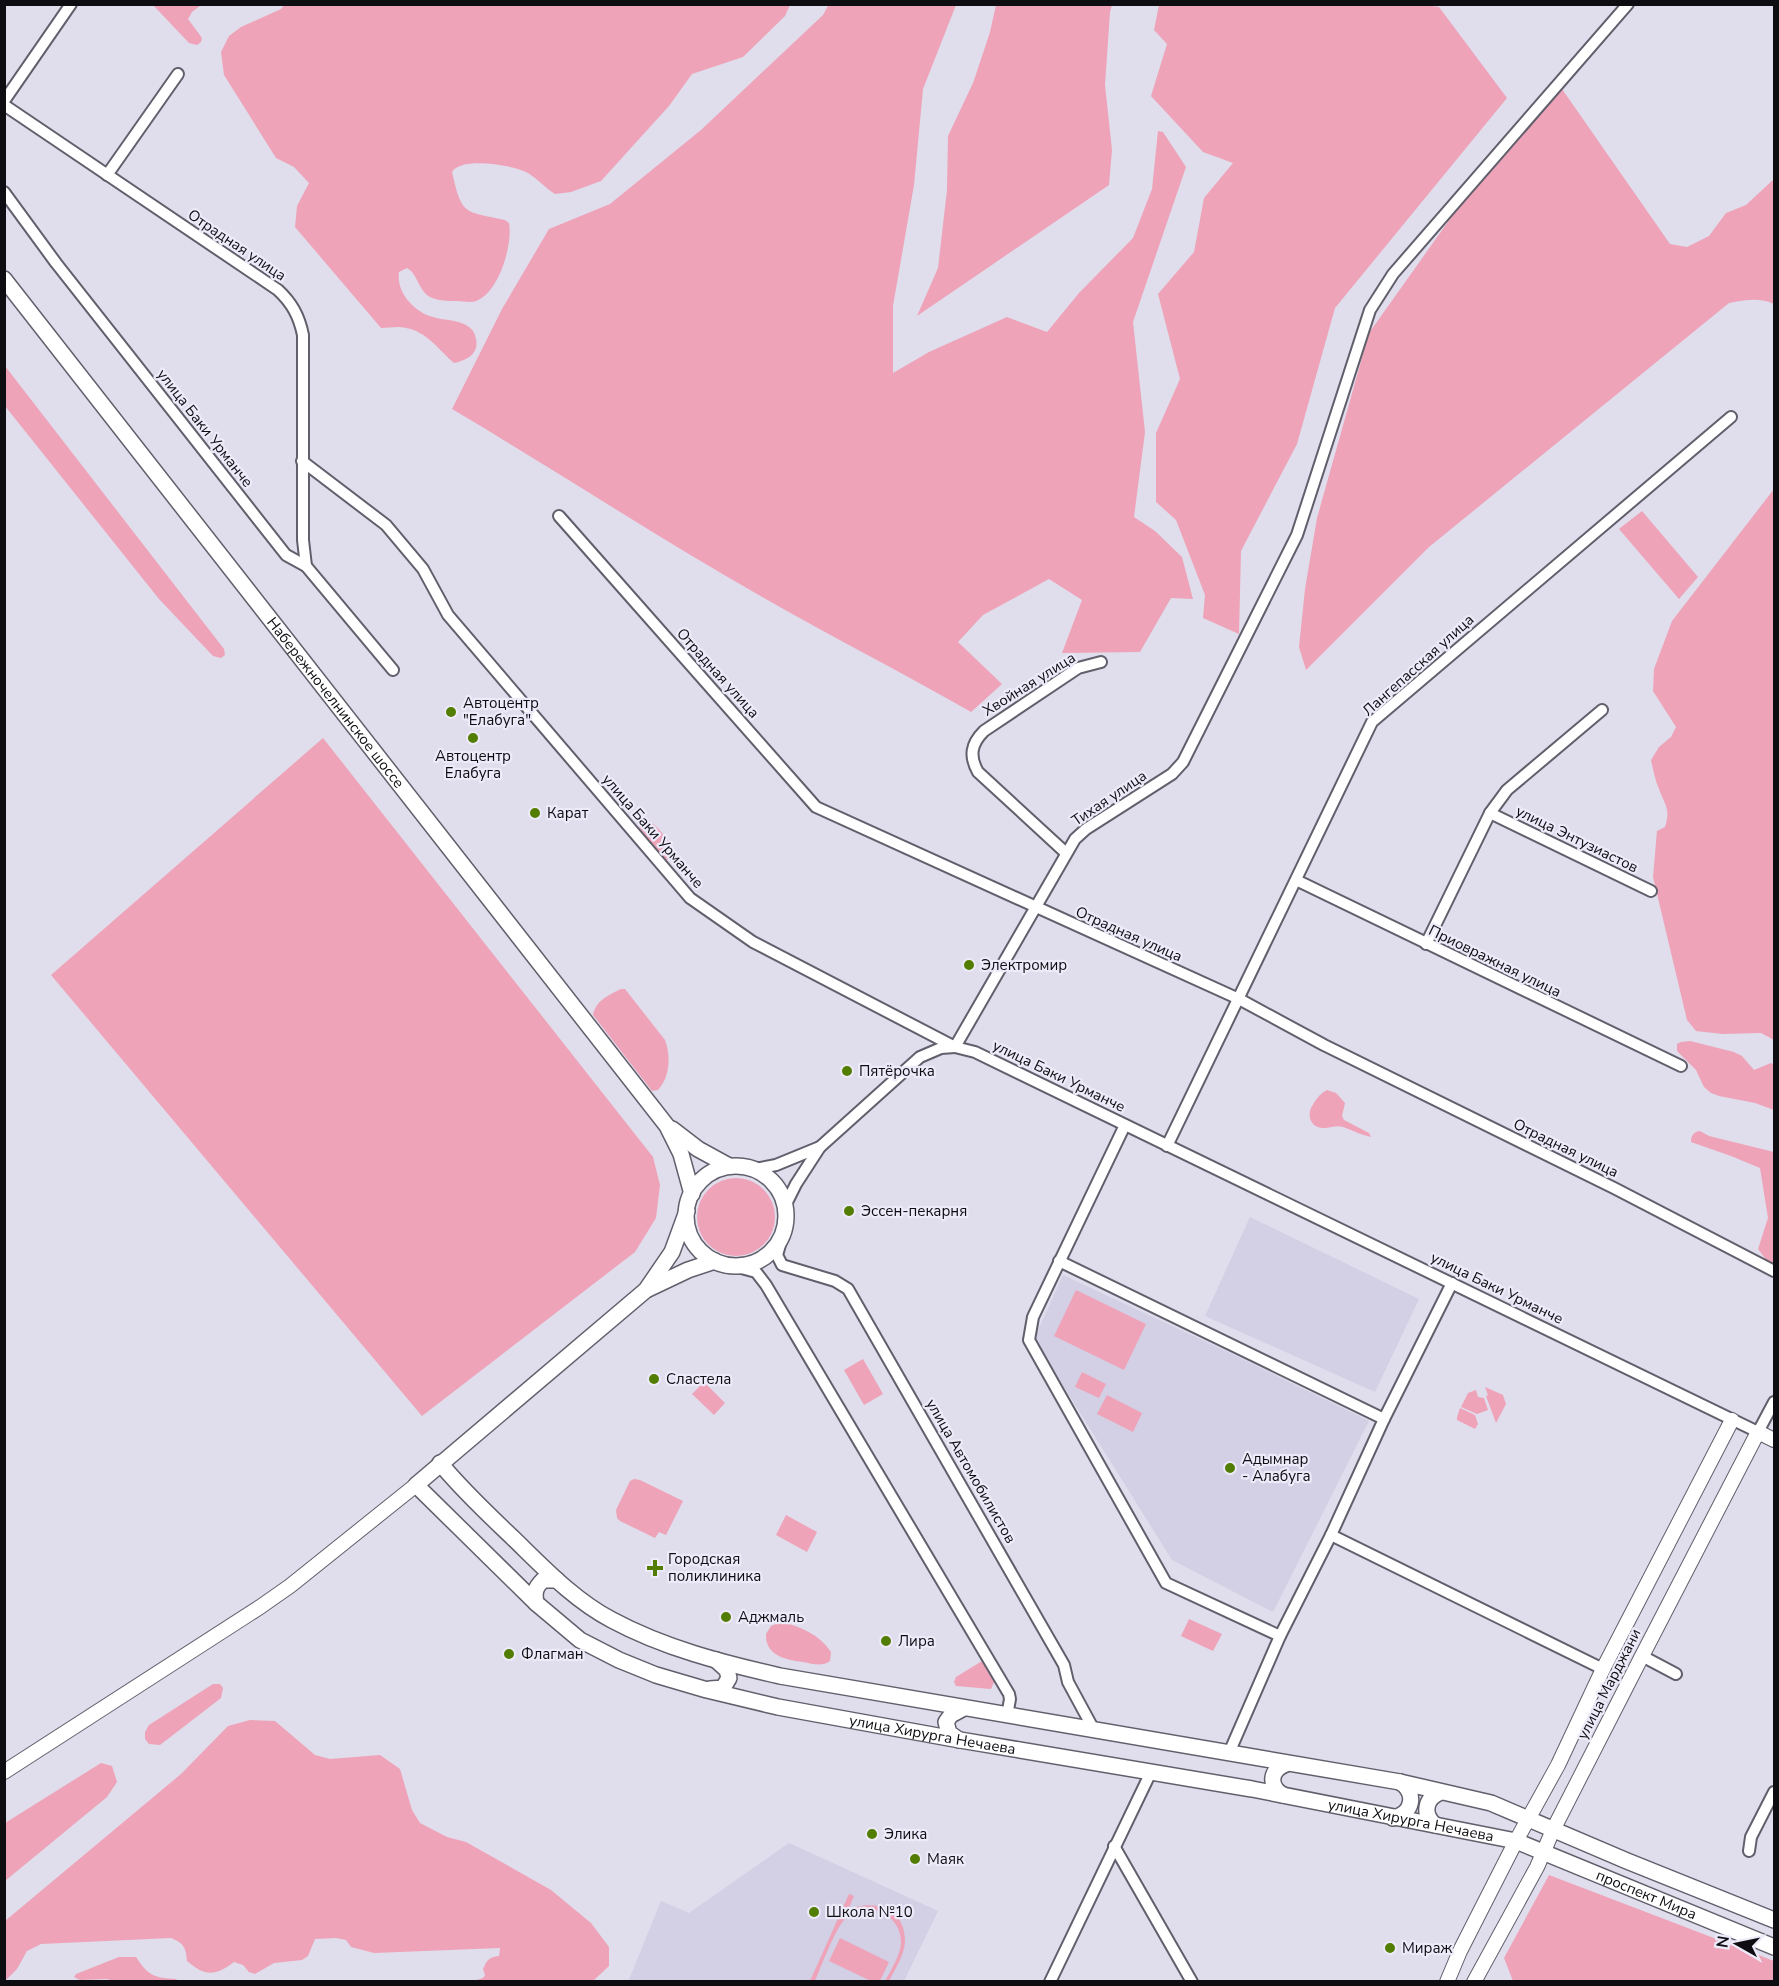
<svg xmlns="http://www.w3.org/2000/svg" width="1779" height="1986" font-family="'Nunito Sans',sans-serif">
  <rect width="100%" height="100%" fill="#e0ddec"/>
  <!-- built -->
  <g fill="#d3cfe5">
    <polygon points="1250,1217 1419,1299 1375,1392 1205,1316"/>
    <polygon points="1063,1275 1232,1354 1369,1421 1273,1612 1172,1560 1034,1339"/>
    <polygon points="789,1843 938,1911 904,1981 628,1982 661,1901 689,1913"/>
  </g>
  <!-- green -->
  <g fill="#eea3b8">
    <path d="M 829,4 L 956,5 L 923,89 L 914,185 L 893,306 L 893,373 L 929,352 L 1007,317 L 1047,332 L 1079,293 L 1133,238 L 1152,189 L 1158,131 L 1163,132 L 1186,167 L 1133,322 L 1145,432 L 1134,517 L 1155,531 L 1182,557 L 1193,599 L 1171,598 L 1140,652 L 1062,653 L 1082,600 L 1049,579 L 983,615 L 958,642 L 1002,684 L 971,712 C 903,673 832,637 764,598 C 658,538 557,471 452,409 L 502,309 L 549,229 L 610,204 L 701,130 L 823,15 Z"/>
    <polygon points="1416,4 1439,7 1507,98 1335,308 1297,444 1241,551 1239,634 1203,618 1205,595 1176,520 1156,502 1156,433 1180,379 1158,294 1194,252 1204,198 1233,163 1203,152 1151,96 1167,44 1154,30 1159,5"/>
    <polygon points="153,5 201,5 192,12 188,19 202,38 201,42 197,45 189,43"/>
    <path d="M 284,5 L 284,4 L 790,5 L 785,16 L 743,57 L 692,74 L 669,106 L 601,181 L 571,192 L 555,194 C 545,188 538,179 528,173 C 514,165 461,156 452,172 C 462,215 463,211 505,220 L 509,223 C 513,244 499,293 476,301 C 471,303 462,301 457,301 C 448,301 438,301 430,297 C 418,290 418,274 407,268 L 399,272 C 396,292 414,312 433,317 C 445,321 459,319 469,327 C 474,331 475,334 476,339 C 479,354 467,360 454,363 C 439,350 426,331 406,328 C 398,326 389,328 381,328 L 295,227 L 297,206 L 309,183 L 294,167 L 276,158 L 224,75 L 221,52 L 229,36 L 241,27 L 281,9 Z"/>
    <polygon points="996,5 1112,5 1110,12 1105,85 1112,150 1109,185 917,316 938,268 947,190 948,136 973,83 990,32"/>
    <path d="M 1562,89 L 1670,244 L 1687,247 L 1709,236 L 1726,213 L 1746,205 L 1774,179 L 1774,304 C 1760,297 1745,300 1729,303 L 1429,547 L 1306,670 L 1299,647 L 1305,589 L 1317,518 L 1369,333 L 1467,195 Z"/>
    <polygon points="5,366 224,649 225,655 221,658 213,656 159,599 5,406"/>
    <path d="M 1774,489 L 1774,1040 L 1761,1033 L 1723,1034 L 1696,1031 L 1687,1020 L 1653,877 L 1657,831 L 1665,827 C 1671,808 1665,806 1659,789 C 1655,780 1653,769 1651,760 L 1659,747 L 1671,737 L 1676,727 L 1653,691 L 1654,669 L 1672,621 Z"/>
    <polygon points="1642,511 1698,577 1679,599 1619,529"/>
    <polygon points="323,738 653,1157 660,1185 656,1218 635,1252 422,1416 51,975"/>
    <path d="M 643,817 C 658,825 668,839 676,854 L 674,858 L 666,860 C 654,850 643,836 637,822 L 638,818 Z"/>
    <path d="M 621,989 L 625,989 L 665,1040 C 671,1056 670,1077 658,1090 L 652,1091 L 649,1087 L 593,1015 C 596,1000 609,995 621,989 Z"/>
    <polygon points="1690,1041 1734,1052 1742,1056 1754,1070 1771,1063 1774,1065 1774,1110 1755,1103 1719,1096 1711,1093 1704,1087 1696,1070 1677,1051 1677,1044 1681,1042"/>
    <path d="M 1327,1090 L 1336,1093 L 1345,1103 L 1342,1116 L 1344,1120 L 1369,1133 L 1371,1137 C 1361,1135 1352,1130 1343,1127 C 1336,1125 1331,1128 1324,1128 C 1312,1128 1307,1118 1311,1108 C 1315,1101 1319,1094 1327,1090 Z"/>
    <path d="M 1700,1131 L 1709,1136 L 1774,1152 L 1774,1267 L 1770,1265 L 1758,1249 L 1768,1218 L 1760,1168 L 1731,1156 L 1691,1142 C 1691,1136 1693,1132 1700,1131 Z"/>
    <circle cx="736" cy="1217" r="39"/>
    <polygon points="1076,1290 1146,1324 1124,1370 1054,1336"/>
    <polygon points="863,1359 883,1394 864,1405 844,1370"/>
    <polygon points="1082,1372 1106,1384 1099,1398 1075,1387"/>
    <polygon points="704,1382 725,1403 714,1415 692,1394"/>
    <polygon points="1485,1387 1503,1395 1506,1404 1496,1423 1486,1396 1488,1395"/>
    <polygon points="1476,1390 1478,1397 1484,1398 1488,1410 1477,1414 1461,1407 1468,1393"/>
    <polygon points="1107,1395 1142,1413 1133,1432 1097,1414"/>
    <polygon points="1460,1408 1475,1415 1478,1424 1475,1429 1457,1420 1457,1417"/>
    <polygon points="634,1479 640,1480 683,1501 666,1535 659,1532 655,1538 620,1521 617,1518 616,1510 630,1481"/>
    <polygon points="786,1515 817,1532 807,1552 776,1535"/>
    <polygon points="1189,1619 1222,1634 1213,1651 1181,1636"/>
    <path d="M 781,1622 C 800,1626 820,1635 831,1652 L 830,1661 C 822,1667 813,1664 803,1662 C 787,1660 765,1656 766,1634 L 771,1626 Z"/>
    <polygon points="982,1661 994,1682 991,1689 956,1686 954,1682 956,1677"/>
    <polygon points="213,1684 220,1684 223,1688 221,1698 160,1745 149,1744 145,1739 145,1732 149,1725"/>
    <path d="M 250,1720 L 275,1721 L 315,1755 L 330,1759 L 380,1755 L 400,1769 L 412,1810 L 420,1823 L 447,1837 L 466,1842 L 551,1890 L 591,1923 L 609,1947 L 609,1966 L 593,1981 L 473,1981 L 483,1978 L 485,1975 L 483,1969 C 487,1960 489,1957 499,1956 L 500,1948 L 374,1953 L 351,1947 L 346,1940 L 336,1938 L 315,1939 L 308,1956 L 302,1960 L 274,1963 L 255,1974 L 249,1972 L 243,1965 L 234,1962 C 215,1976 206,1977 187,1961 C 186,1948 184,1943 171,1938 L 41,1944 L 27,1951 L 17,1969 L 5,1981 L 5,1921 L 181,1774 L 228,1726 Z"/>
    <polygon points="101,1763 112,1766 117,1782 107,1797 5,1881 5,1823"/>
    <polygon points="1549,1875 1774,1961 1774,1981 1513,1981 1504,1958"/>
    <path d="M 849,1894 L 854,1896 L 848,1910 C 874,1898 906,1908 905,1942 C 904,1956 895,1969 889,1981 L 885,1981 C 891,1970 900,1956 901,1943 C 902,1914 865,1897 845,1919 C 835,1929 821,1967 815,1981 L 810,1981 Z"/>
    <polygon points="840,1938 889,1962 880,1981 871,1981 829,1961"/>
    <path d="M 119,1957 L 136,1957 C 148,1976 155,1978 176,1979 L 178,1981 L 112,1982 L 108,1979 L 80,1980 L 74,1977 L 76,1974 Z"/>
  </g>
  <g fill="none" stroke-linecap="round" stroke-linejoin="round">
    <!-- minor casing -->
    <g stroke="#625f6c" stroke-width="14">
      <g id="minor">
        <polyline points="4,101 71,4"/>
        <path d="M 4,105 L 278,290 C 292,303 299,316 303,335 L 303,540 L 306,566"/>
        <polyline points="107,175 178,74"/>
        <polyline points="4,192 56,263 286,555 306,566 393,670"/>
        <polyline points="302,461 386,525 423,569 448,615 690,898 753,942 955,1047 975,1052 1758,1432 1774,1402"/>
        <polyline points="559,516 816,807 1239,999 1324,1045 1614,1188 1774,1271"/>
        <polyline points="1490,813 1651,891"/>
        <path d="M 1066,853 L 978,772 C 969,756 971,744 984,731 L 1078,668 L 1101,662"/>
        <polyline points="1296,880 1681,1066"/>
        <polyline points="1426,944 1490,813 1507,790 1602,710"/>
        <polyline points="1125,1125 1033,1317 1029,1340 1166,1583 1280,1636"/>
        <polyline points="1167,1146 1372,722 1731,417"/>
        <polyline points="755,1169 776,1165 820,1147"/>
        <polyline points="785,1206 796,1184 820,1147 920,1057 941,1048 955,1047 1075,839 1086,829 1172,774 1183,762 1297,535 1370,310 1393,274 1628,4"/>
        <polyline points="784,1231 777,1255 782,1265 835,1281 848,1289 1064,1665 1068,1682 1094,1730"/>
        <polyline points="1059,1261 1384,1419"/>
        <polyline points="734,1266 756,1272 766,1285 1009,1694 1010,1699 1007,1716"/>
        <polyline points="1331,1535 1603,1669"/>
        <polyline points="1642,1656 1676,1674"/>
        <polyline points="1229,1753 1280,1636 1331,1535 1384,1419 1452,1283"/>
        <polyline points="1114,1846 1192,1982"/>
        <polyline points="1749,1851 1751,1837 1774,1792"/>
        <polyline points="1050,1982 1151,1772"/>
      </g>
    </g>
    <!-- tertiary casing -->
    <g stroke="#625f6c" stroke-width="16">
      <g id="tertiary">
        <polyline points="4,1772 260,1607 290,1586 416,1485"/>
        <polyline points="1447,1982 1460,1951 1516,1841 1558,1765 1603,1669 1732,1420"/>
        <polyline points="1474,1982 1537,1867 1553,1830 1642,1656 1758,1432 1774,1440"/>
      </g>
    </g>
    <!-- secondary casing -->
    <g stroke="#625f6c" stroke-width="18">
      <g id="secondary">
        <path id="s1" d="M 4,279 L 667,1126 L 681,1154 L 692,1194"/>
        <polyline points="672,1129 698,1149 729,1166"/>
        <circle cx="736" cy="1216" r="50"/>
        <path id="s2" d="M 687,1211 L 672,1252 L 646,1290 L 416,1485 L 536,1603 L 580,1640 L 619,1660 L 656,1675 L 707,1690 L 778,1707 L 960,1740 L 1252,1789 L 1516,1841 L 1774,1947"/>
        <polyline points="648,1289 688,1270 715,1261"/>
        <path d="M 440,1463 C 462,1490 488,1514 513,1538 C 544,1568 574,1600 612,1620 C 664,1648 723,1663 780,1676 L 1400,1782 L 1491,1803 L 1627,1861 L 1774,1920"/>
        <path d="M 536,1603 C 534,1592 535,1588 543,1580 L 557,1580"/>
        <polyline points="710,1689 723,1688 729,1678 727,1670 716,1660"/>
        <polyline points="959,1740 949,1733 946,1722 951,1715 962,1709"/>
        <path d="M 1283,1795 C 1268,1786 1270,1770 1286,1764"/>
        <path d="M 1393,1818 C 1413,1814 1417,1793 1400,1782"/>
        <path d="M 1435,1825 C 1422,1814 1425,1798 1441,1792"/>
      </g>
    </g>
    <!-- minor -->
    <use href="#minor" stroke="#fff" stroke-width="10"/>
    <!-- tertiary -->
    <use href="#tertiary" stroke="#fff" stroke-width="14"/>
    <!-- secondary -->
    <use href="#secondary" stroke="#fff" stroke-width="15"/>
  </g>
  <!-- markers -->
  <g fill="#527d00" stroke="#edeaf9" stroke-width="2">
    <circle cx="451" cy="712" r="6"/>
    <circle cx="473" cy="738" r="6"/>
    <circle cx="535" cy="813" r="6"/>
    <circle cx="969" cy="965" r="6"/>
    <circle cx="847" cy="1071" r="6"/>
    <circle cx="849" cy="1211" r="6"/>
    <circle cx="654" cy="1379" r="6"/>
    <circle cx="1230" cy="1468" r="6"/>
    <path d="M652 1559h6v6h6v6h-6v6h-6v-6h-6v-6h6z"/>
    <circle cx="726" cy="1617" r="6"/>
    <circle cx="886" cy="1641" r="6"/>
    <circle cx="509" cy="1654" r="6"/>
    <circle cx="872" cy="1834" r="6"/>
    <circle cx="915" cy="1859" r="6"/>
    <circle cx="814" cy="1912" r="6"/>
    <circle cx="1390" cy="1948" r="6"/>
  </g>
  <g text-anchor="middle" dominant-baseline="central" stroke-width="4.5" stroke-linejoin="round" paint-order="stroke">
    <!-- street labels -->
    <g font-size="15" fill="#0e0d12" stroke="#edeaf9">
      <text transform="translate(237 245) rotate(34)">Отрадная улица</text>
      <text transform="translate(205 428) rotate(52)">улица Баки Урманче</text>
      <text transform="translate(1418 665) rotate(-42)">Лангепасская улица</text>
      <text transform="translate(718 673) rotate(48)">Отрадная улица</text>
      <text transform="translate(1029 684) rotate(-32)">Хвойная улица</text>
      <text stroke="none"><textPath href="#s1" startOffset="538">Набережночелнинское шоссе</textPath></text>
      <text transform="translate(1109 798) rotate(-34)">Тихая улица</text>
      <text transform="translate(653 831) rotate(49)">улица Баки Урманче</text>
      <text transform="translate(1577 839) rotate(26)">улица Энтузиастов</text>
      <text transform="translate(1129 934) rotate(24)">Отрадная улица</text>
      <text transform="translate(1495 961) rotate(26)">Приовражная улица</text>
      <text transform="translate(1059 1076) rotate(26)">улица Баки Урманче</text>
      <text transform="translate(1566 1148) rotate(26)">Отрадная улица</text>
      <text transform="translate(1497 1288) rotate(26)">улица Баки Урманче</text>
      <text transform="translate(971 1471) rotate(60)">улица Автомобилистов</text>
      <text transform="translate(1609 1684) rotate(-63)">улица Марджани</text>
      <text stroke="none"><textPath href="#s2" startOffset="984">улица Хирурга Нечаева</textPath></text>
      <text stroke="none"><textPath href="#s2" startOffset="1470">улица Хирурга Нечаева</textPath></text>
      <text stroke="none"><textPath href="#s2" startOffset="1718">проспект Мира</textPath></text>
    </g>
    <!-- poi labels -->
    <g font-size="15" fill="#0e0d12" stroke="#edeaf9" text-anchor="start">
      <text x="463" y="703">Автоцентр<tspan x="463" dy="17">"Елабуга"</tspan></text>
      <text x="473" y="756" text-anchor="middle">Автоцентр<tspan x="473" dy="17">Елабуга</tspan></text>
      <text x="547" y="813">Карат</text>
      <text x="981" y="965">Электромир</text>
      <text x="859" y="1071">Пятёрочка</text>
      <text x="861" y="1211">Эссен-пекарня</text>
      <text x="666" y="1379">Сластела</text>
      <text x="1242" y="1459">Адымнар<tspan x="1242" dy="17">- Алабуга</tspan></text>
      <text x="668" y="1559">Городская<tspan x="668" dy="17">поликлиника</tspan></text>
      <text x="738" y="1617">Аджмаль</text>
      <text x="898" y="1641">Лира</text>
      <text x="521" y="1654">Флагман</text>
      <text x="884" y="1834">Элика</text>
      <text x="927" y="1859">Маяк</text>
      <text x="826" y="1912">Школа №10</text>
      <text x="1402" y="1948">Мираж</text>
    </g>
  </g>
  <!-- border -->
  <rect width="1779" height="1986" fill="none" stroke="#0e0d12" stroke-width="12"/>
  <!-- north arrow -->
  <g transform="translate(1737 1944) rotate(279)" stroke="#edeaf9" stroke-width="4.5" paint-order="stroke">
  <path d="M0-4.5L10 22L0 15L-10 22Z" fill="#0e0d12"/>
  <text y="-9" font-size="16" font-weight="bold" text-anchor="middle" fill="#0e0d12">N</text>
  </g>
</svg>
